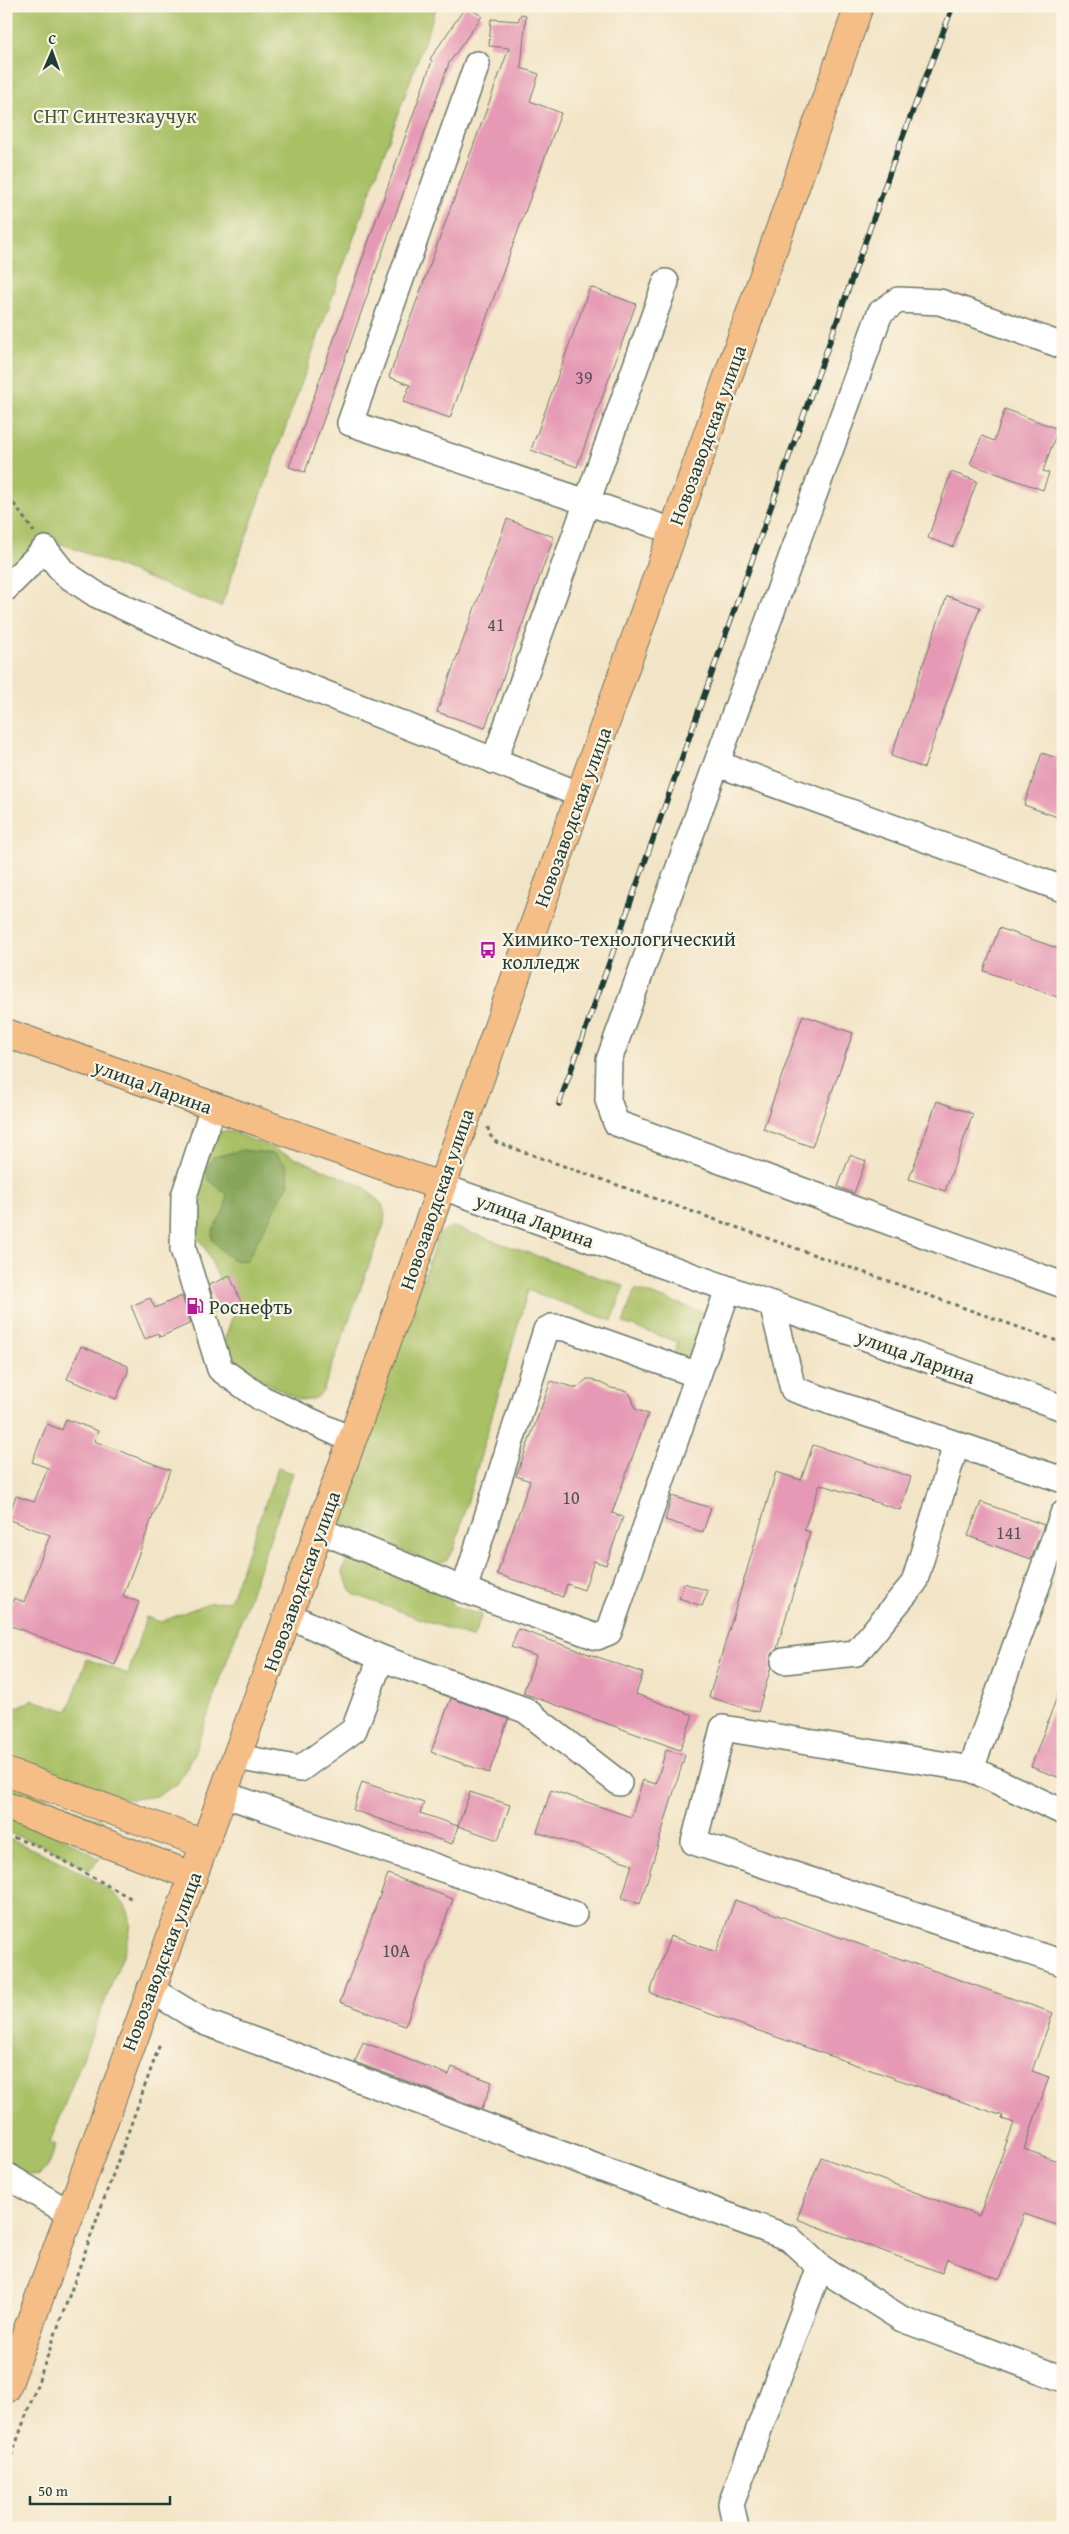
<svg xmlns="http://www.w3.org/2000/svg" width="1069" height="2534" font-family="'Gentium Book Plus',serif">
  <rect width="100%" height="100%" fill="#fcf5e5"/>
  <filter id="ink" filterUnits="userSpaceOnUse"><feTurbulence type="fractalNoise" baseFrequency=".02" numOctaves="2"/><feDisplacementMap in="SourceGraphic" scale="10" xChannelSelector="R" yChannelSelector="G"/><feConvolveMatrix kernelMatrix="1 2 1 2 8 2 1 2 1" color-interpolation-filters="sRGB"/></filter>
  <filter id="wash" filterUnits="userSpaceOnUse"><feTurbulence type="fractalNoise" baseFrequency=".0096" numOctaves="4" result="noise"/><feDisplacementMap in="SourceGraphic" scale="20" xChannelSelector="R" yChannelSelector="G"/><feGaussianBlur stdDeviation="1.12" result="paint"/><feColorMatrix in="noise" values="0 0 0 0 0 0 0 0 0 0 0 0 0 0 0 0 0 1.4 0 .05"/><feComposite in="paint" operator="in"/></filter>
  <g filter="url(#wash)">
    <rect width="100%" height="100%" fill="#f2e4c6"/>
    <!-- green -->
    <g fill="#a9c065" stroke="#647e4c">
      <polygon points="6,6 437,6 221,607 62,544 6,584"/>
      <path d="M 223,1131 L 233,1132 L 363,1186 L 382,1204 L 385,1213 L 384,1224 L 323,1391 C 315,1401 307,1402 295,1398 L 240,1368 L 229,1359 L 223,1344 L 234,1312 L 206,1250 L 186,1217 L 215,1133 Z"/>
      <polygon points="451,1226 624,1286 612,1321 528,1290 454,1549 447,1560 436,1564 348,1528 341,1521 338,1512 439,1234"/>
      <polygon points="635,1289 709,1314 692,1356 686,1359 672,1359 678,1342 623,1323"/>
      <path d="M 278,1468 L 293,1473 L 193,1757 L 177,1784 L 157,1796 L 133,1799 L 121,1799 L 102,1793 L 9,1758 C 2,1743 6,1720 17,1707 L 33,1700 L 68,1711 L 87,1659 L 128,1674 L 146,1617 L 161,1622 L 208,1603 L 230,1601 Z"/>
      <polygon points="348,1556 438,1591 448,1597 455,1607 482,1615 473,1638 353,1594 342,1572"/>
      <polygon points="6,1781 105,1822 100,1828 6,1795"/>
      <polygon points="6,1815 57,1834 100,1859 89,1870 50,1848 6,1832"/>
      <path d="M 6,1838 C 34,1849 114,1883 127,1909 C 134,1923 129,1937 125,1950 L 50,2142 L 56,2145 L 48,2167 L 38,2176 L 26,2174 L 6,2161 Z"/>
    </g>
    <!-- forest -->
    <path fill="#86a65a" stroke="#527247" d="M 243,1150 L 276,1154 L 287,1166 L 289,1183 L 247,1260 C 230,1264 222,1251 212,1239 L 212,1232 L 225,1209 L 227,1194 L 209,1180 L 206,1171 L 213,1157 Z"/>
    <g id="blocks">
      <!-- building -->
      <g fill="#e599b4">
        <polygon points="466,6 482,16 449,63 305,472 289,467 432,61 430,59"/>
        <polygon points="521,14 526,15 521,68 539,74 530,101 561,113 450,418 403,402 410,385 389,377 509,48 489,46 491,19 518,21"/>
        <polygon points="590,287 636,304 577,467 531,450"/>
        <polygon points="1005,409 1058,429 1043,471 1049,473 1043,490 970,464 982,436 994,441"/>
        <polygon points="951,472 977,481 953,547 928,538"/>
        <polygon points="507,519 554,537 485,728 437,712"/>
        <polygon points="947,596 980,607 924,768 891,756"/>
        <polygon points="1042,753 1063,760 1063,819 1024,805"/>
        <polygon points="999,928 1063,950 1063,999 984,971"/>
        <polygon points="803,1015 853,1033 812,1147 763,1129"/>
        <polygon points="937,1101 973,1114 945,1191 909,1179"/>
        <polygon points="850,1155 866,1161 854,1193 838,1187"/>
        <polygon points="230,1276 241,1302 218,1312 209,1285"/>
        <polygon points="182,1296 191,1323 160,1337 158,1333 145,1339 131,1306 150,1298 155,1308"/>
        <polygon points="81,1346 128,1366 128,1372 116,1399 67,1379"/>
        <polygon points="587,1379 592,1379 611,1388 627,1391 632,1397 635,1409 648,1414 612,1513 623,1517 606,1565 594,1561 584,1590 567,1584 563,1597 497,1574 530,1481 516,1476 551,1381 577,1388"/>
        <polygon points="66,1419 98,1431 94,1441 170,1470 123,1596 139,1602 115,1665 6,1624 6,1618 14,1598 24,1602 50,1535 7,1519 16,1496 34,1502 48,1468 32,1462 47,1424 62,1430"/>
        <polygon points="813,1445 911,1477 900,1510 820,1484 804,1530 810,1532 777,1649 771,1656 771,1667 758,1712 709,1697 776,1472 801,1480"/>
        <polygon points="672,1496 711,1508 703,1532 665,1520"/>
        <polygon points="981,1502 1044,1525 1031,1559 968,1536"/>
        <polygon points="684,1583 708,1591 702,1606 679,1598"/>
        <polygon points="518,1629 643,1673 636,1694 693,1715 680,1750 523,1693 536,1656 511,1647"/>
        <polygon points="1061,1686 1063,1687 1063,1779 1031,1767"/>
        <polygon points="451,1698 508,1719 489,1773 431,1752"/>
        <polygon points="666,1750 685,1755 640,1904 622,1898 632,1864 537,1832 551,1790 631,1817 643,1780 656,1784"/>
        <polygon points="362,1782 424,1803 420,1813 458,1826 452,1844 353,1810"/>
        <polygon points="470,1792 510,1805 498,1840 458,1826"/>
        <polygon points="388,1874 453,1899 405,2026 340,2002"/>
        <polygon points="735,1900 1053,2013 1032,2071 1049,2077 1024,2149 1063,2163 1063,2227 1024,2214 1000,2279 947,2259 942,2273 797,2219 821,2157 979,2216 1014,2123 1002,2119 1003,2116 650,1993 670,1936 716,1952"/>
        <polygon points="363,2042 449,2075 452,2067 492,2082 482,2109 355,2062"/>
      </g>
    </g>
  </g>
  <g filter="url(#ink)">
    <use href="#blocks" fill-opacity="0" stroke="#697767" stroke-width="1"/>
    <g fill="none" stroke-linecap="round" stroke-linejoin="round">
      <!-- minor casing -->
      <g stroke="#697767" stroke-width="28">
        <g id="minor">
          <polyline points="477,64 350,423 673,531"/>
          <polyline points="1063,346 940,302 898,300 880,313 609,1060 608,1100 616,1123 1063,1285"/>
          <polyline points="6,588 45,549 64,573 97,595 228,655 581,795"/>
          <polyline points="494,761 666,282"/>
          <polyline points="718,764 1063,889"/>
          <polyline points="213,1107 184,1196 183,1249 220,1369 261,1398 352,1440"/>
          <polyline points="440,1186 1063,1408"/>
          <polyline points="772,1304 793,1389 1063,1480"/>
          <polyline points="1063,1514 971,1769 1063,1812"/>
          <polyline points="319,1530 464,1590 546,1330 552,1327 565,1328 698,1375"/>
          <polyline points="464,1590 597,1637 609,1632 728,1289"/>
          <polyline points="381,1658 525,1710 619,1783"/>
          <polyline points="784,1661 856,1653 914,1583 956,1445"/>
          <polyline points="237,1757 300,1769 354,1730 381,1658 288,1615"/>
          <polyline points="971,1769 723,1728 694,1842 1063,1963"/>
          <polyline points="223,1794 574,1914"/>
          <polyline points="150,1989 204,2022 789,2238 820,2267 902,2319 1063,2379"/>
          <polyline points="6,2175 69,2213"/>
          <polyline points="736,2528 731,2504 820,2267"/>
        </g>
      </g>
      <!-- major casing -->
      <g stroke="#697767" stroke-width="30">
        <g id="major">
          <polyline points="6,1033 440,1186"/>
          <polyline points="6,1772 205,1844"/>
          <polyline points="6,1806 193,1876"/>
          <polyline points="6,2389 352,1440 859,6"/>
        </g>
      </g>
      <!-- path -->
      <g stroke="#697767" stroke-width="3" stroke-dasharray="4 4" stroke-linecap="butt">
        <polyline points="6,501 14,504 34,532"/>
        <polyline points="488,1127 489,1134 496,1142 1063,1343"/>
        <polyline points="6,1835 35,1845 134,1900"/>
        <polyline points="6,2471 160,2044"/>
      </g>
      <!-- minor -->
      <use href="#minor" stroke="#fff" stroke-width="25"/>
      <!-- major -->
      <use href="#major" stroke="#f6be87" stroke-width="28"/>
      <!-- rail casing -->
      <g stroke="#1f3d34" stroke-width="5.5">
        <polyline id="rail" points="559,1104 897,152 953,6"/>
      </g>
      <!-- rail -->
      <use href="#rail" stroke="#fcf5e5" stroke-width="4" stroke-dasharray="11" stroke-linecap="butt"/>
    </g>
  </g>
  <!-- icons -->
  <defs>
    <g id="bus-bare" transform="scale(1.35)"><path d="M-5-6H5V4H4V6H2V4H-2V6H-4V4H-5ZM-3.5-4V0h7V-4ZM-3.5 1.2v1.5H-2V1.2ZM2 1.2v1.5H3.5V1.2Z" fill="#b5179e" stroke="#fcf5e5" stroke-width="2.5" paint-order="stroke"/></g>
    <g id="fuel-bare" transform="scale(1.35)"><path d="M-5.5-6h7V0h2V4h1.3V-2.5L3-4.5l.8-.8L6-3V5H2.5V1h-1V6h-7ZM-4.2-4.7v3.2H.2V-4.7Z" fill="#b5179e" stroke="#fcf5e5" stroke-width="2.5" paint-order="stroke"/></g>
  </defs>
  <g fill-rule="evenodd">
    <use href="#bus-bare" x="488" y="950"/>
    <use href="#fuel-bare" x="195" y="1306"/>
  </g>
  <g text-anchor="middle" dominant-baseline="central" stroke-width="4.5" stroke-linejoin="round" paint-order="stroke">
    <!-- number labels -->
    <g font-size="18" fill="#505454">
      <text x="584" y="377">39</text>
      <text x="496" y="624">41</text>
      <text x="571" y="1497">10</text>
      <text x="1009" y="1532">141</text>
      <text x="396" y="1950">10А</text>
    </g>
    <!-- park labels -->
    <g font-size="20" fill="#425e40" stroke="#fcf5e5">
      <text x="115" y="115">СНТ Синтезкаучук</text>
    </g>
    <!-- street labels -->
    <g font-size="20" fill="#1f3d34" stroke="#fcf5e5">
      <text transform="translate(707 435) rotate(-70)">Новозаводская улица</text>
      <text transform="translate(572 817) rotate(-70)">Новозаводская улица</text>
      <text transform="translate(153 1086) rotate(20)">улица Ларина</text>
      <text transform="translate(436 1199) rotate(-71)">Новозаводская улица</text>
      <text transform="translate(535 1220) rotate(20)">улица Ларина</text>
      <text transform="translate(916 1356) rotate(20)">улица Ларина</text>
      <text transform="translate(301 1581) rotate(-70)">Новозаводская улица</text>
      <text transform="translate(161 1961) rotate(-69)">Новозаводская улица</text>
    </g>
    <!-- poi labels -->
    <g font-size="20" fill="#1f3d34" stroke="#fcf5e5" text-anchor="start">
      <text x="502" y="938">Химико-технологический<tspan x="502" dy="23">колледж</tspan></text>
      <text x="209" y="1306">Роснефть</text>
    </g>
  </g>
  <!-- margin -->
  <rect width="1069" height="2534" fill="none" stroke="#fcf5e5" stroke-width="25"/>
  <!-- north arrow -->
  <g transform="translate(52 52) rotate(2)" stroke="#fcf5e5" stroke-width="4" paint-order="stroke">
  <path d="M0-4L9 19L0 12L-9 19Z" fill="#1f3d34"/>
  <text y="-8" font-size="14" font-weight="bold" text-anchor="middle" fill="#1f3d34">С</text>
  </g>
  <!-- scale -->
  <path d="M30 2496v8h140v-8" fill="none" stroke="#1f3d34" stroke-width="2.5"/>
  <text x="38" y="2496" font-size="15" fill="#1f3d34" stroke="#fcf5e5" stroke-width="4" paint-order="stroke">50 m</text>
</svg>
